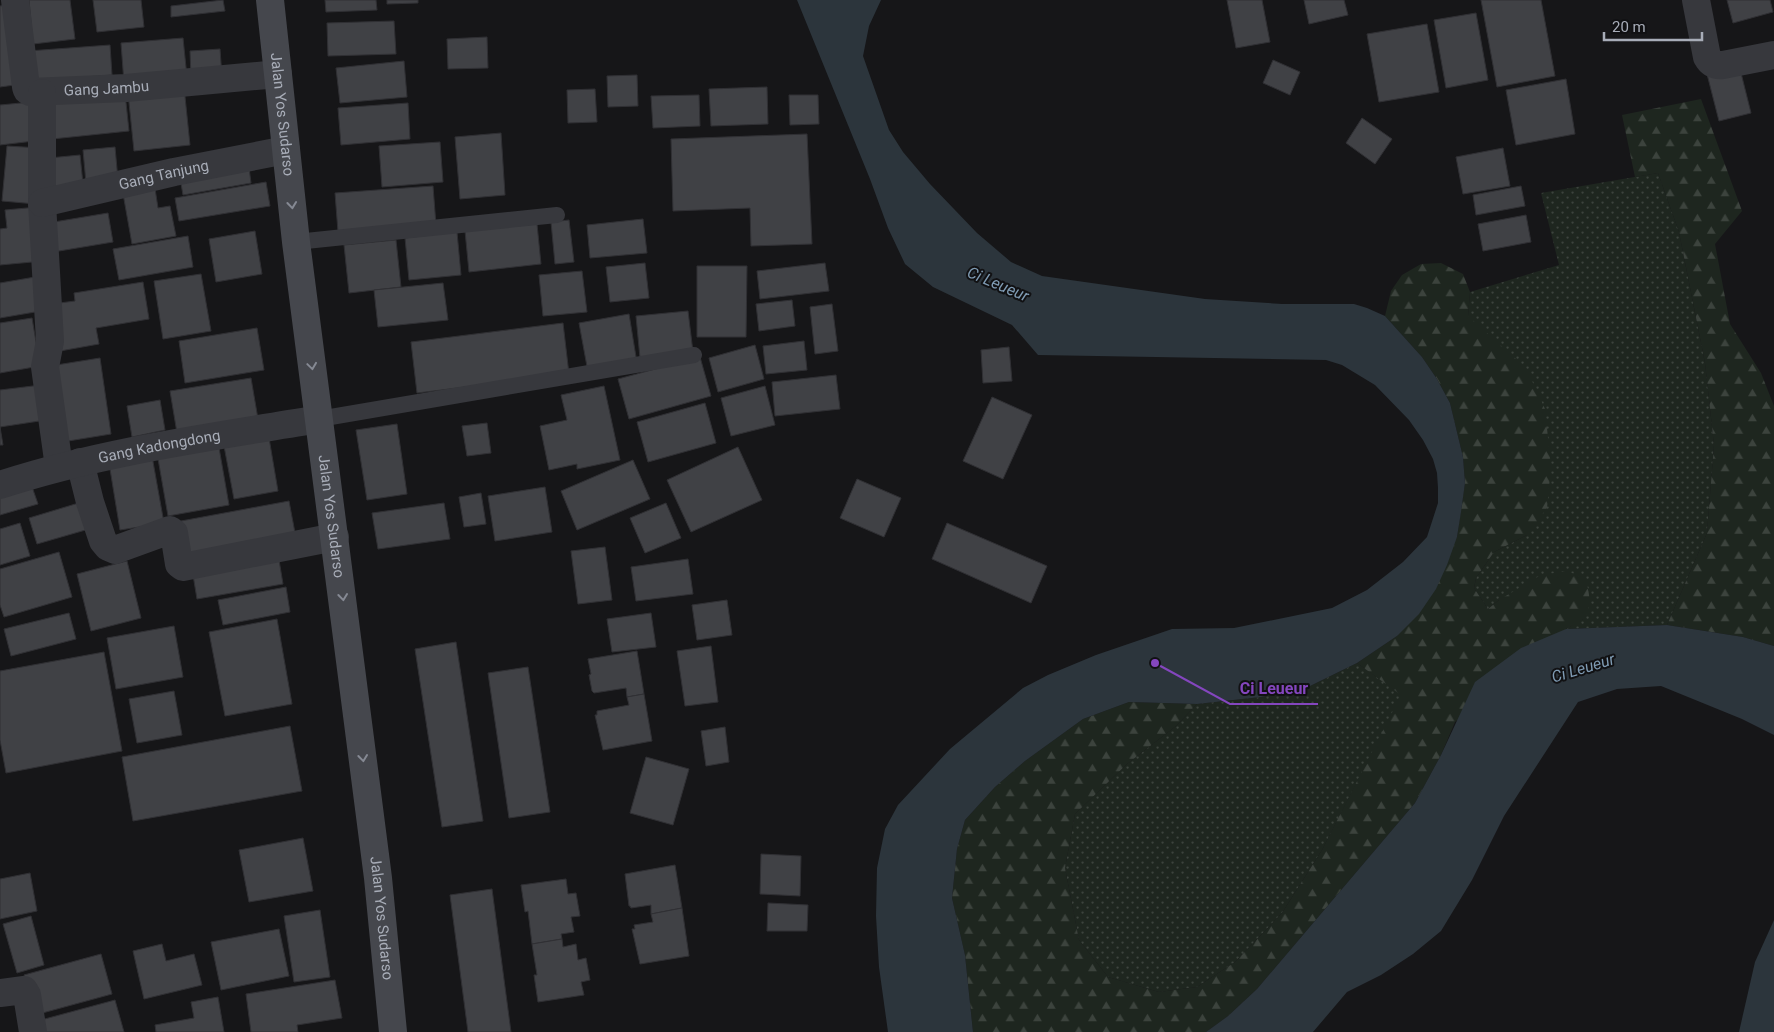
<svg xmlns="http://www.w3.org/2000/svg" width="1774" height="1032" font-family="Roboto,sans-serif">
  <defs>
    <pattern id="grass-dots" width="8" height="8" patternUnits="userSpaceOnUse" patternTransform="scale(1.25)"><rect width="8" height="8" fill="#1e261f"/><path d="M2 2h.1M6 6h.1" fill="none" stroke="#3c433d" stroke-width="1.8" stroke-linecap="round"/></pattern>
    <pattern id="forest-firs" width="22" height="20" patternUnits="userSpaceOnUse" patternTransform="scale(1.25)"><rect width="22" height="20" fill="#1e261f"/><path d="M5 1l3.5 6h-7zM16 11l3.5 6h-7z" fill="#3c433d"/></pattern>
  </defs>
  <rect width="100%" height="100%" fill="#161618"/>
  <!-- grass -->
  <g fill="url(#grass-dots)">
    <polygon points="1658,173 1679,232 1705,363 1714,445 1707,533 1667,625 1566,629 1583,619 1499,600 1488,609 1474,588 1476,578 1494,552 1527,535 1468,316 1470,292 1559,265 1541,193"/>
    <polygon points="1357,663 1402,695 1322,850 1282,913 1235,962 1197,987 1159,992 1108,977 1079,940 1065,868 1075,814 1127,764 1176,726 1197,704 1261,697 1306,688"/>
  </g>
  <!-- forest -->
  <g fill="url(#forest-firs)">
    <polygon points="1701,99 1742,211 1715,244 1730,324 1761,373 1774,406 1774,646 1743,637 1667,625 1707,533 1714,445 1705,363 1679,232 1658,173 1635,177 1622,115"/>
    <path d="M 1441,263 L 1463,274 L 1470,292 L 1468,316 L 1526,368 L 1545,409 L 1551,467 L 1547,508 L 1527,535 L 1494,552 L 1476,578 L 1474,588 L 1488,609 L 1499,600 L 1541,575 L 1568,571 L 1586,580 C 1589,592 1593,608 1583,619 C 1579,623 1571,626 1566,629 L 1455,722 L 1441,755 L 1415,803 L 1257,989 L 1228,1016 L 1206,1032 L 973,1032 L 965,955 L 952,898 L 957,849 L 965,820 L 995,787 L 1025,761 L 1083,719 L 1129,702 L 1197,704 L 1176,726 L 1127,764 L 1075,814 L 1065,868 L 1079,940 L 1108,977 L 1159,992 L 1197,987 L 1235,962 L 1282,913 L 1322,850 L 1401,695 L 1357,663 L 1397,636 L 1457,537 L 1465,483 L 1463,457 L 1450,403 L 1437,379 L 1422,357 L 1385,316 L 1391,291 L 1402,275 L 1421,264 Z"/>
  </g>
  <!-- water -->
  <g fill="#2c353c">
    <polygon points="797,0 881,0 869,26 863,56 889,130 903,152 930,184 977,233 1011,262 1042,276 1205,299 1282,304 1354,304 1367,308 1385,316 1422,357 1437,379 1450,403 1463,457 1465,483 1461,512 1457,537 1447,565 1436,589 1419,614 1397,636 1357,663 1306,688 1261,697 1197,704 1129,702 1083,719 1025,761 995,787 965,820 957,849 952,898 965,955 973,1032 888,1032 879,967 876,916 877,868 885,829 898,805 950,749 1023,688 1048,675 1096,655 1172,629 1234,628 1332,608 1367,590 1403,562 1427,537 1438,503 1438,488 1437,473 1433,459 1423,440 1409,420 1375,385 1342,365 1326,360 1038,355 1012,325 933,287 905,264 888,228 870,179"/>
    <polygon points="1667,625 1743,637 1774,646 1774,735 1742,719 1661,686 1617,689 1578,702 1504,816 1472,880 1441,931 1413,954 1381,975 1347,992 1313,1032 1206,1032 1228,1016 1257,989 1415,803 1441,755 1475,682 1521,648 1566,629"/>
    <polygon points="1774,920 1774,1032 1739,1032 1755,962"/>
  </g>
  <!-- building -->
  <g fill="#404145" stroke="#303034">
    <polygon points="29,0 70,0 75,39 33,44"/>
    <polygon points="93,0 141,0 144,27 97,32"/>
    <polygon points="223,0 225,11 171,17 171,6"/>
    <polygon points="325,0 376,0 377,10 326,12"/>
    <polygon points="387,0 418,0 418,3 387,4"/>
    <polygon points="1227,0 1262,0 1270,42 1236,48"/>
    <polygon points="1304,0 1344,0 1348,15 1309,24"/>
    <polygon points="1481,0 1541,0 1555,76 1497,87"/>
    <polygon points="1727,0 1770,0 1773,12 1733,23"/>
    <polygon points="13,4 22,84 0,87 0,6"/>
    <polygon points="1476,13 1488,80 1446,88 1434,20"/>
    <polygon points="394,21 396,54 328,56 327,23"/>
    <polygon points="1427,24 1439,92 1379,102 1367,34"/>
    <polygon points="487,37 488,68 448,69 447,39"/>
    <polygon points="183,38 187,77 124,83 121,43"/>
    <polygon points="110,45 112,75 30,81 28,51"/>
    <polygon points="220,49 222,77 191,78 190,51"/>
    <polygon points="1273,60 1300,72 1290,95 1263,83"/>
    <polygon points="404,61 407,97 340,103 336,68"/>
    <polygon points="1739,65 1751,113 1719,121 1707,74"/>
    <polygon points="637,75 638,106 608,107 607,76"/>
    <polygon points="1566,79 1575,134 1516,145 1506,90"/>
    <polygon points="184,87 190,145 134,151 128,93"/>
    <polygon points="767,87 768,124 711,126 709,89"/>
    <polygon points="595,89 597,122 568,123 567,90"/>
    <polygon points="125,93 129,131 52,139 48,100"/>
    <polygon points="699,95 700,126 653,128 651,96"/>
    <polygon points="789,95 818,95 819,124 790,125"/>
    <polygon points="31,102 34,141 0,145 0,105"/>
    <polygon points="408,103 410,139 341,145 338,108"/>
    <polygon points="1362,118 1392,139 1375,164 1346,143"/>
    <polygon points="501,133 505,195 460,199 455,137"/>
    <polygon points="807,134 812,244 751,246 750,208 673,211 671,139"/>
    <polygon points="440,142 443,182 382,187 379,146"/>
    <polygon points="7,146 40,148 36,204 2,201"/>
    <polygon points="115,147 118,180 86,183 83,150"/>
    <polygon points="1503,148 1510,186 1463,194 1456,157"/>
    <polygon points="80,155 83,184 52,187 49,158"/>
    <polygon points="248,160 251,183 183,195 179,172"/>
    <polygon points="154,182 158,208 170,206 176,236 132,244 122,188"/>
    <polygon points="266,182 270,206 179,221 175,198"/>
    <polygon points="433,186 436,225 338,232 335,193"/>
    <polygon points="1521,186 1525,206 1476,215 1473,195"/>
    <polygon points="38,207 43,261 0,265 0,229 7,228 5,210"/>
    <polygon points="108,213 113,242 53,252 48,223"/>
    <polygon points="1526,215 1531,242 1483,251 1478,224"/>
    <polygon points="643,219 647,253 590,258 587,225"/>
    <polygon points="569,220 574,262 555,264 551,222"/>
    <polygon points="537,224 541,264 469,272 465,231"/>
    <polygon points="255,231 262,274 216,282 209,239"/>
    <polygon points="457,232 461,275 409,280 405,238"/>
    <polygon points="188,236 193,267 119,280 113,249"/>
    <polygon points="396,240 401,287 349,293 344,245"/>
    <polygon points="645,263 649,298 610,302 606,267"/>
    <polygon points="825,263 829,291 760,299 757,271"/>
    <polygon points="697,266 747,266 746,337 697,337"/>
    <polygon points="582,271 587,312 543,316 539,275"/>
    <polygon points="201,274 211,331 163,339 154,281"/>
    <polygon points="35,277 41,311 0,318 0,283"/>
    <polygon points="143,282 149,319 96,328 99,344 60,351 52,304 75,301 74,293"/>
    <polygon points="443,283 448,320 378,327 374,290"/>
    <polygon points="792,300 795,326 759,331 756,304"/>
    <polygon points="832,304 838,351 815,354 810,307"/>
    <polygon points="688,311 693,352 640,358 636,316"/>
    <polygon points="629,314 637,363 588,372 579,323"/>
    <polygon points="32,318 40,366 0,373 0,323"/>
    <polygon points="563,323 569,374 417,393 411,342"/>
    <polygon points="257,328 264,370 185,383 179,341"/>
    <polygon points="804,341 807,370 766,374 763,346"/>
    <polygon points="755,345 764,379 718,392 709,358"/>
    <polygon points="1009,347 1012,381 983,383 981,350"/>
    <polygon points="700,357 711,396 629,419 618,379"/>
    <polygon points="100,358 111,434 62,442 50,366"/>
    <polygon points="836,375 840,409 775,416 772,382"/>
    <polygon points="251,378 258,419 177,433 170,391"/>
    <polygon points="41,385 46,420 0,427 3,445 0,445 0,390"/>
    <polygon points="604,386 620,460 577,469 577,464 549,470 540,426 567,420 561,395"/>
    <polygon points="765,386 775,425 731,436 721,398"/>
    <polygon points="992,397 1032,415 1003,479 963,461"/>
    <polygon points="160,400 165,430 132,437 127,406"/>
    <polygon points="705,403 716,443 648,462 637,422"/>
    <polygon points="487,423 491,453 467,456 462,426"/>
    <polygon points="397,424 407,494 367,500 356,430"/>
    <polygon points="269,438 278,491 234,499 224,446"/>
    <polygon points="218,442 229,505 168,516 157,453"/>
    <polygon points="738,447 762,500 691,532 667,480"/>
    <polygon points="152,456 164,523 120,530 109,463"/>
    <polygon points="633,460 650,499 577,530 561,491"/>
    <polygon points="857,479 901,498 884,537 840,518"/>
    <polygon points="30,481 38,504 0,515 0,490"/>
    <polygon points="545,487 552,532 495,541 488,496"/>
    <polygon points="481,493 486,524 464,527 459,497"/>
    <polygon points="289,501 296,538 188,559 181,521"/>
    <polygon points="82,502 89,529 37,544 29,518"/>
    <polygon points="444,503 450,539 378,549 372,513"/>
    <polygon points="666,503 681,538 645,553 630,518"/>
    <polygon points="20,523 30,556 0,565 0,529"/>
    <polygon points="947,523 1047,566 1031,603 932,559"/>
    <polygon points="605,547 612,600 578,604 571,551"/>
    <polygon points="59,552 72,597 4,617 0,605 0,569"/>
    <polygon points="278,554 283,584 197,599 192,569"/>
    <polygon points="688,559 693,594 636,601 631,567"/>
    <polygon points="127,561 141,618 91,631 77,574"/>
    <polygon points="286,587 290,612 223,625 218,600"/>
    <polygon points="727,600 732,635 697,640 692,605"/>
    <polygon points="69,613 76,639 11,656 4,629"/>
    <polygon points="651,613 656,647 612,652 607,619"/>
    <polygon points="277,619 292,704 225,716 209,632"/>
    <polygon points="174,626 183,677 116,689 107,638"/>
    <polygon points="456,642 483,821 442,827 415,649"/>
    <polygon points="711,646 718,702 685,706 677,651"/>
    <polygon points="637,651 644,694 627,697 626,688 594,693 592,691 589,675 591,674 588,659"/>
    <polygon points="104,652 122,751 6,773 0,740 0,671"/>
    <polygon points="528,667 550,812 509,818 488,673"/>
    <polygon points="174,691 182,735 137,743 129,699"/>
    <polygon points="644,694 652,741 603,750 595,715 597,715 597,711 629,705 627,697"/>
    <polygon points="290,726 302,791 133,821 122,757"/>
    <polygon points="725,727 729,762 706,766 701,731"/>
    <polygon points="646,757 689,769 673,825 630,813"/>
    <polygon points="303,838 313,891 249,902 239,850"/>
    <polygon points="761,854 801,856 800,896 760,894"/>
    <polygon points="675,865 682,908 651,914 651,905 631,908 630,906 629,906 625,874"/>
    <polygon points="30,873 37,911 0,919 0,879"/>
    <polygon points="566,879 568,894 576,893 580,916 571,917 574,932 561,934 562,939 532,944 528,911 525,912 521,885"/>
    <polygon points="492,889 511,1032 468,1032 450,895"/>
    <polygon points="768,903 808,905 807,931 767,931"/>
    <polygon points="682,908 689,956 640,964 632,929 635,929 634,925 653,922 651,914"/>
    <polygon points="320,910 330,977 294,982 284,916"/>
    <polygon points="31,916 44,965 17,973 3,924"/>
    <polygon points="279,929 289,976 221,990 211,942"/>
    <polygon points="562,939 563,947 576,944 578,960 586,958 590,980 581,982 584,995 538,1002 534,975 537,975 532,944"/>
    <polygon points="162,944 166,961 194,954 202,985 144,999 133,951"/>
    <polygon points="101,954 112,994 35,1015 24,975"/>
    <polygon points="335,980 342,1018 297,1025 298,1032 251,1032 246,994"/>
    <polygon points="218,997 224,1032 156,1032 155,1025 194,1018 191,1002"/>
    <polygon points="115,1000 124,1032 45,1032 41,1020"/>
  </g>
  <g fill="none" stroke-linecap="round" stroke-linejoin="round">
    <!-- lane -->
    <g stroke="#37383d" stroke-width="16">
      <polyline points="296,242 557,215"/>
      <polyline points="319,419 694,355"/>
    </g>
    <!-- street -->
    <g stroke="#37383d" stroke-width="28">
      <path id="s1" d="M 15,0 L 26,87 L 27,90 L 30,92 L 126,88 L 278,74"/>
      <path d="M 1696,0 L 1707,57 C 1711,64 1715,66 1723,65 L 1774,55"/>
      <polyline points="42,93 42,203 50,341 45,367 59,467"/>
      <path id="s2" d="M 42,203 L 174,172 L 286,150"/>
      <polyline points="80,462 90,502 103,541 108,547 115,550 170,530 174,533 179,564 183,567 335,537"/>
      <path id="s3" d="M 0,485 C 104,451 212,437 319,419"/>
      <polyline points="0,993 24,990 27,995 33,1032"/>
    </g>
    <!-- secondary -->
    <path stroke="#45474d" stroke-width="28" id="s4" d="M 270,0 L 296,242 L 378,878 L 393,1032"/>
  </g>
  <!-- one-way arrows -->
  <defs><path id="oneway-chevron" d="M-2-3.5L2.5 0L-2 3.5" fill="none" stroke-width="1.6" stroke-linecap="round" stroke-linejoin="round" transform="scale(1.25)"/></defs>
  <g stroke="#858993">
    <use href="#oneway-chevron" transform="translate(292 205) rotate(84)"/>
    <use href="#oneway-chevron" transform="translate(312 366) rotate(82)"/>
    <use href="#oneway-chevron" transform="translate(343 597) rotate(83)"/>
    <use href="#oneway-chevron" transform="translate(363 758) rotate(83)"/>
  </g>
  <g text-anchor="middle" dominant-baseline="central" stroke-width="4" stroke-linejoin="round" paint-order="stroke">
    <!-- street labels -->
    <g font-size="15" fill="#a8adb8" stroke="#111113">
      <text stroke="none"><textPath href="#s1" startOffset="171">Gang Jambu</textPath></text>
      <text stroke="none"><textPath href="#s4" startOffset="115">Jalan Yos Sudarso</textPath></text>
      <text stroke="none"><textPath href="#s2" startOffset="125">Gang Tanjung</textPath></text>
      <text stroke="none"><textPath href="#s3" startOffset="164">Gang Kadongdong</textPath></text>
      <text stroke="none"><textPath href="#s4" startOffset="520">Jalan Yos Sudarso</textPath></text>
      <text stroke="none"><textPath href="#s4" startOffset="925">Jalan Yos Sudarso</textPath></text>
    </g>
    <!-- water labels -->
    <g font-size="16" font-style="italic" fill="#7f9bb3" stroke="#111113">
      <text transform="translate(998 284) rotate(23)">Ci Leueur</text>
      <text transform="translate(1583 668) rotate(-17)">Ci Leueur</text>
    </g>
  </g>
  <!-- callouts -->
  <path fill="none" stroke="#8446be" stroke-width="2" d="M1155 663L1230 704H1318"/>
  <circle fill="#8446be" stroke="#111113" stroke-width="2" cx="1155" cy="663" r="5"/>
  <g font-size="16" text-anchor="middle" font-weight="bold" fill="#8446be" stroke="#111113" stroke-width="4" stroke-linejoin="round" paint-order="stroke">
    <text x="1274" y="694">Ci Leueur</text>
  </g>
  <!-- scale -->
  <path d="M1604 32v8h98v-8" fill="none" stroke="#a8adb8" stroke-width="2.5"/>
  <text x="1612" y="32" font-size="15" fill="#a8adb8" stroke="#111113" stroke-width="4" paint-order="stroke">20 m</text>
</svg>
